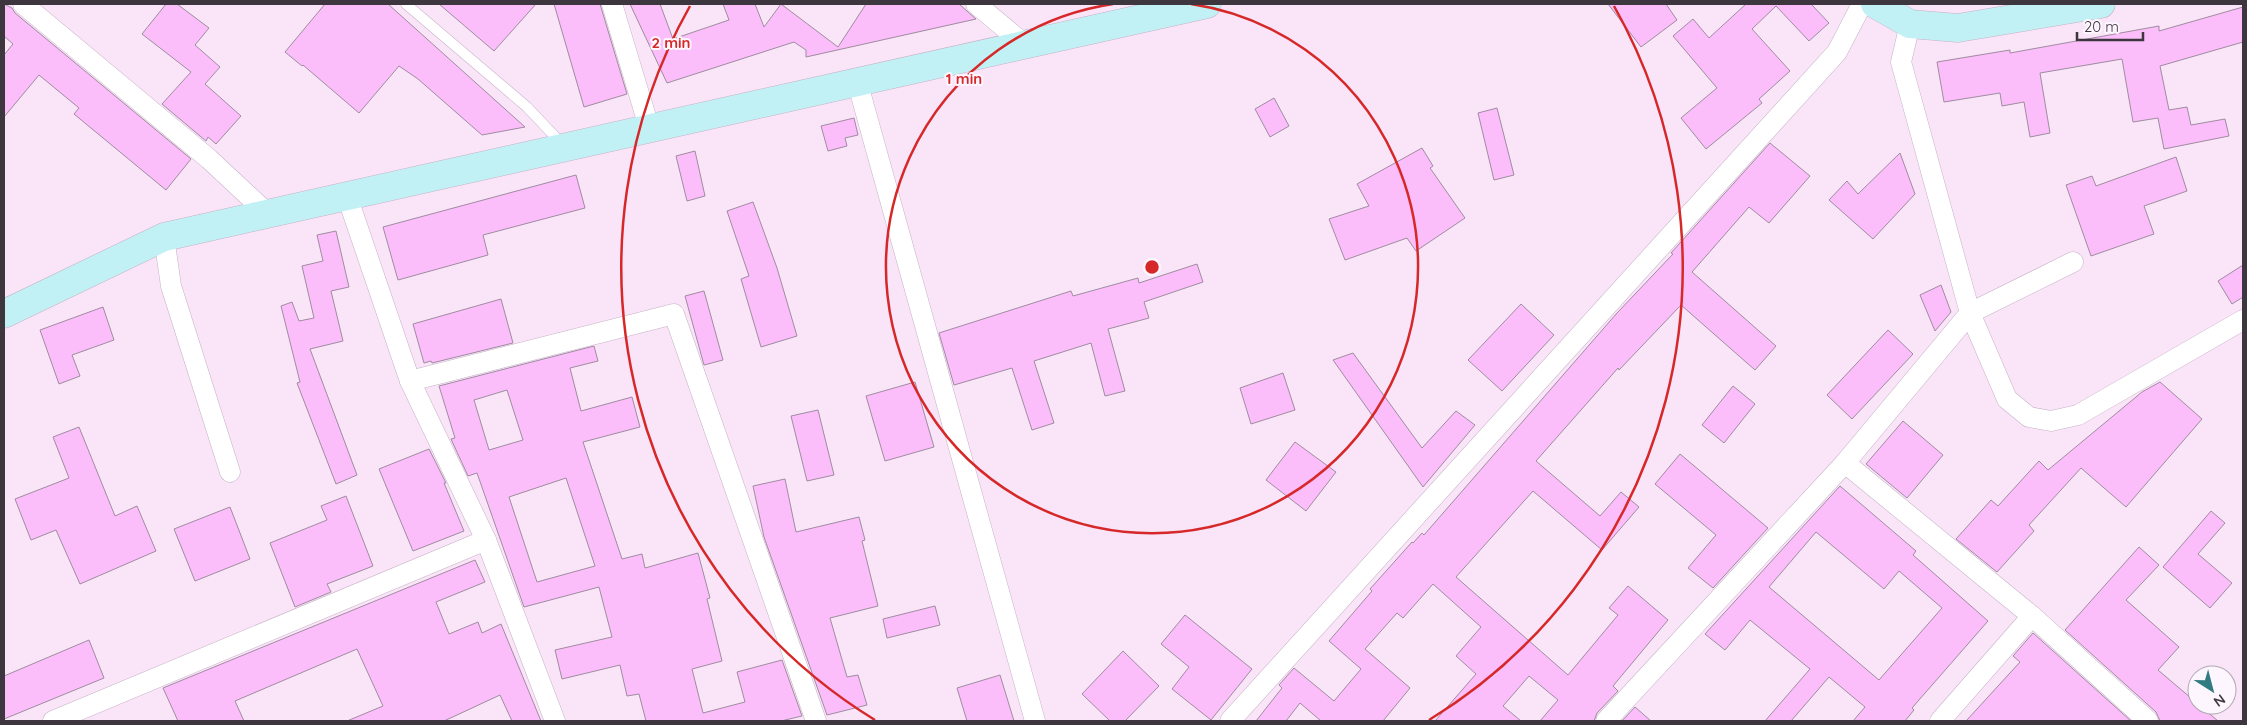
<svg xmlns="http://www.w3.org/2000/svg" width="2247" height="725" font-family="Quicksand,sans-serif">
  <rect width="100%" height="100%" fill="#f9e4f8"/>
  <!-- building -->
  <g fill="#fbbefb" stroke="#9f8c9f" fill-rule="evenodd">
    <polygon points="4,4 12,8 15,13 191,159 166,190 74,114 79,108 39,75 4,117 4,55 13,44 4,36"/>
    <polygon points="166,4 177,4 209,28 195,45 220,67 205,84 241,116 216,144 208,137 206,141 162,104 191,72 142,34"/>
    <polygon points="325,4 388,4 525,127 482,135 418,79 399,66 359,113 303,65 302,66 285,52"/>
    <polygon points="439,4 536,4 494,51"/>
    <polygon points="554,4 600,4 627,94 584,107"/>
    <polygon points="630,4 660,4 673,39 729,20 723,4 755,4 764,27 781,4 838,47 866,4 959,4 976,19 806,57 806,50 794,42 667,83"/>
    <polygon points="1608,4 1666,4 1677,20 1641,47"/>
    <polygon points="1746,4 1811,4 1829,23 1809,41 1776,6 1752,29 1790,71 1759,99 1762,103 1706,149 1681,118 1717,88 1673,36 1693,19 1709,38"/>
    <polygon points="2243,7 2243,42 2160,66 2169,110 2187,107 2191,125 2225,119 2229,136 2164,149 2158,118 2133,122 2122,59 2040,73 2050,133 2030,137 2024,102 2002,106 2000,93 1944,102 1937,62 2010,50 2010,53 2159,26 2159,31"/>
    <polygon points="1274,98 1289,126 1270,137 1255,109"/>
    <polygon points="1497,108 1514,175 1494,180 1478,113"/>
    <polygon points="854,118 858,135 845,138 847,146 828,151 821,126"/>
    <polygon points="1770,143 1810,176 1769,223 1749,207 1692,272 1776,346 1755,370 1681,305 1619,370 1618,368 1536,461 1600,516 1621,492 1639,507 1602,550 1533,491 1456,577 1568,675 1618,615 1609,608 1628,586 1668,620 1613,686 1618,691 1597,713 1594,721 1540,721 1558,700 1529,676 1503,706 1521,721 1435,721 1476,674 1456,656 1481,627 1433,584 1403,618 1397,613 1365,649 1410,688 1383,721 1321,721 1300,703 1286,721 1256,721 1282,688 1279,685 1294,668 1334,701 1361,669 1329,641 1372,591 1370,589 1412,542 1413,543 1422,533 1424,535 1617,313 1673,254 1671,253"/>
    <polygon points="1422,148 1433,166 1430,168 1465,218 1416,251 1407,238 1345,260 1329,219 1369,206 1357,184"/>
    <polygon points="695,151 705,196 687,201 676,156"/>
    <polygon points="1900,153 1915,194 1873,239 1829,200 1847,181 1858,194"/>
    <polygon points="2176,157 2187,191 2144,206 2154,234 2091,256 2066,185 2092,176 2096,186"/>
    <polygon points="576,175 585,208 483,235 488,255 398,280 383,227"/>
    <polygon points="753,202 777,268 797,336 761,347 741,279 749,276 727,211"/>
    <polygon points="336,231 349,287 331,291 343,341 310,349 357,475 336,484 297,383 300,382 281,306 292,302 299,321 314,318 302,266 323,261 317,235"/>
    <polygon points="1197,264 1203,282 1144,302 1149,318 1108,329 1125,391 1105,396 1091,343 1034,361 1054,423 1032,430 1012,368 954,385 939,333 1071,291 1073,296 1138,278 1139,283"/>
    <polygon points="2243,265 2243,297 2232,304 2218,281"/>
    <polygon points="1941,285 1951,312 1935,331 1920,295"/>
    <polygon points="704,291 723,360 704,365 685,296"/>
    <polygon points="501,299 513,343 432,363 431,361 424,363 413,324"/>
    <polygon points="1521,304 1554,335 1502,391 1468,360"/>
    <polygon points="103,307 114,340 72,355 80,376 59,384 40,330"/>
    <polygon points="1888,330 1913,354 1852,419 1827,395"/>
    <path d="M 594,346 L 598,361 L 570,368 L 581,411 L 632,397 L 640,427 L 583,442 L 622,559 L 642,554 L 645,568 L 698,553 L 710,598 L 707,599 L 722,661 L 692,669 L 703,713 L 745,702 L 737,672 L 782,660 L 802,716 L 781,721 L 646,721 L 639,694 L 627,696 L 620,665 L 562,679 L 555,650 L 612,637 L 599,587 L 524,607 L 477,473 L 468,476 L 451,439 L 455,438 L 439,386 ZM 507,390 L 523,440 L 489,450 L 474,400 ZM 566,478 L 595,566 L 537,582 L 509,497 Z"/>
    <polygon points="1353,353 1422,448 1456,411 1475,425 1423,487 1333,360"/>
    <polygon points="1283,373 1295,410 1251,424 1240,388"/>
    <polygon points="915,382 934,447 885,461 866,396"/>
    <polygon points="2160,382 2202,419 2126,507 2081,468 2029,525 2034,531 1997,572 1956,539 1991,500 1998,506 2039,461 2048,470 2142,392"/>
    <polygon points="1733,386 1755,404 1724,443 1702,425"/>
    <polygon points="818,410 834,475 807,481 791,416"/>
    <polygon points="1903,421 1943,455 1907,498 1866,464"/>
    <polygon points="79,427 115,516 137,506 156,551 80,584 56,530 31,540 15,499 69,478 53,437"/>
    <polygon points="1295,442 1336,472 1306,511 1266,480"/>
    <polygon points="429,449 446,483 444,483 464,531 413,551 379,469"/>
    <polygon points="1680,454 1768,528 1713,588 1688,568 1716,535 1655,484"/>
    <polygon points="785,479 796,532 859,517 865,540 862,541 878,606 830,618 847,677 858,675 867,705 827,715 764,537 753,486"/>
    <path d="M 1840,486 L 1916,551 L 1913,555 L 1988,621 L 1912,708 L 1914,710 L 1905,721 L 1853,721 L 1865,707 L 1829,677 L 1791,721 L 1765,721 L 1810,669 L 1750,620 L 1725,650 L 1705,634 ZM 1816,532 L 1884,589 L 1899,571 L 1942,608 L 1879,680 L 1769,587 Z"/>
    <polygon points="346,496 373,566 327,584 331,592 295,607 270,543 327,520 321,506"/>
    <polygon points="230,507 250,559 195,581 174,529"/>
    <polygon points="2211,511 2225,523 2198,554 2232,583 2210,608 2163,567"/>
    <polygon points="2139,547 2159,565 2126,600 2179,647 2158,670 2218,721 2160,721 2156,712 2065,630"/>
    <polygon points="475,560 485,582 436,602 449,634 478,622 482,633 501,624 541,721 512,721 500,695 444,721 347,721 383,706 357,649 235,701 244,721 178,721 163,688"/>
    <polygon points="935,606 940,625 887,638 883,619"/>
    <polygon points="1185,615 1252,669 1211,720 1172,689 1189,667 1161,644"/>
    <polygon points="2033,633 2131,721 1966,721 2020,662 2013,656"/>
    <polygon points="89,640 104,678 4,719 4,676"/>
    <polygon points="1123,651 1159,686 1125,721 1110,721 1082,694"/>
    <polygon points="1000,675 1014,721 967,721 957,688"/>
    <polygon points="1635,707 1651,721 1622,721"/>
  </g>
  <g fill="none" stroke-linecap="round" stroke-linejoin="round">
    <!-- lane casing -->
    <g stroke="#c6b2c6" stroke-width="11">
      <polyline id="lane" points="406,4 527,107 563,145"/>
    </g>
    <!-- street casing -->
    <g stroke="#c6b2c6" stroke-width="21">
      <g id="street">
        <polyline points="23,4 209,159 268,214"/>
        <polyline points="612,4 649,127"/>
        <polyline points="976,4 1024,44"/>
        <polyline points="1910,24 1901,62 1970,313 2007,399 2029,417 2051,421 2078,415 2243,320"/>
        <polyline points="857,81 1035,721"/>
        <polyline points="347,196 410,381 486,540 555,721"/>
        <polyline points="164,237 171,286 230,472"/>
        <polyline points="410,381 674,314 816,721"/>
        <polyline points="1845,463 2032,616 2148,721"/>
        <polyline points="53,721 486,540"/>
        <polyline points="1230,721 1837,52 1862,4"/>
        <polyline points="1606,721 1845,463 1970,313 2073,262"/>
        <polyline points="1940,721 2032,616"/>
      </g>
    </g>
    <!-- secondary casing -->
    <g stroke="#c6b2c6" stroke-width="29">
      <g id="secondary">
        <polyline points="1875,4 1910,24 1958,28 2101,4"/>
        <polyline points="4,314 164,237 1207,4"/>
      </g>
    </g>
    <!-- lane -->
    <use href="#lane" stroke="#fff" stroke-width="10"/>
    <!-- street -->
    <use href="#street" stroke="#fff" stroke-width="20"/>
    <!-- secondary -->
    <use href="#secondary" stroke="#c2f1f5" stroke-width="28"/>
  </g>
  <!-- distance rings -->
  <g fill="none" stroke="#d62828" stroke-width="2.5">
    <path d="M1191 4A266 266 0 1 1 1113 4"/>
    <path d="M875 720A531 531 0 0 1 690 6M1614 6A531 531 0 0 1 1429 720"/>
  </g>
  <circle cx="1152" cy="267" r="8" fill="#d62828" stroke="#fef6fe" stroke-width="2.5"/>
  <g font-size="15" text-anchor="middle" font-weight="bold" fill="#d62828" stroke="#fef6fe" stroke-width="4" stroke-linejoin="round" paint-order="stroke">
    <text x="671" y="48">2 min</text>
    <text x="964" y="84">1 min</text>
  </g>
  <!-- border -->
  <rect width="2247" height="725" fill="none" stroke="#3e363e" stroke-width="10"/>
  <!-- north arrow -->
  <g transform="translate(2212 690) rotate(144)"><circle r="24" fill="#fef6fe" stroke="#b1a9b1"/>
  <path d="M0-4L9 19L0 12L-9 19Z" fill="#327b81"/>
  <text y="-8" font-size="14" font-weight="bold" text-anchor="middle" fill="#3e363e">N</text>
  </g>
  <!-- scale -->
  <path d="M2077 32v8h66v-8" fill="none" stroke="#3e363e" stroke-width="2.5"/>
  <text x="2084" y="32" font-size="15" fill="#3e363e" stroke="#fef6fe" stroke-width="4" paint-order="stroke">20 m</text>
</svg>
